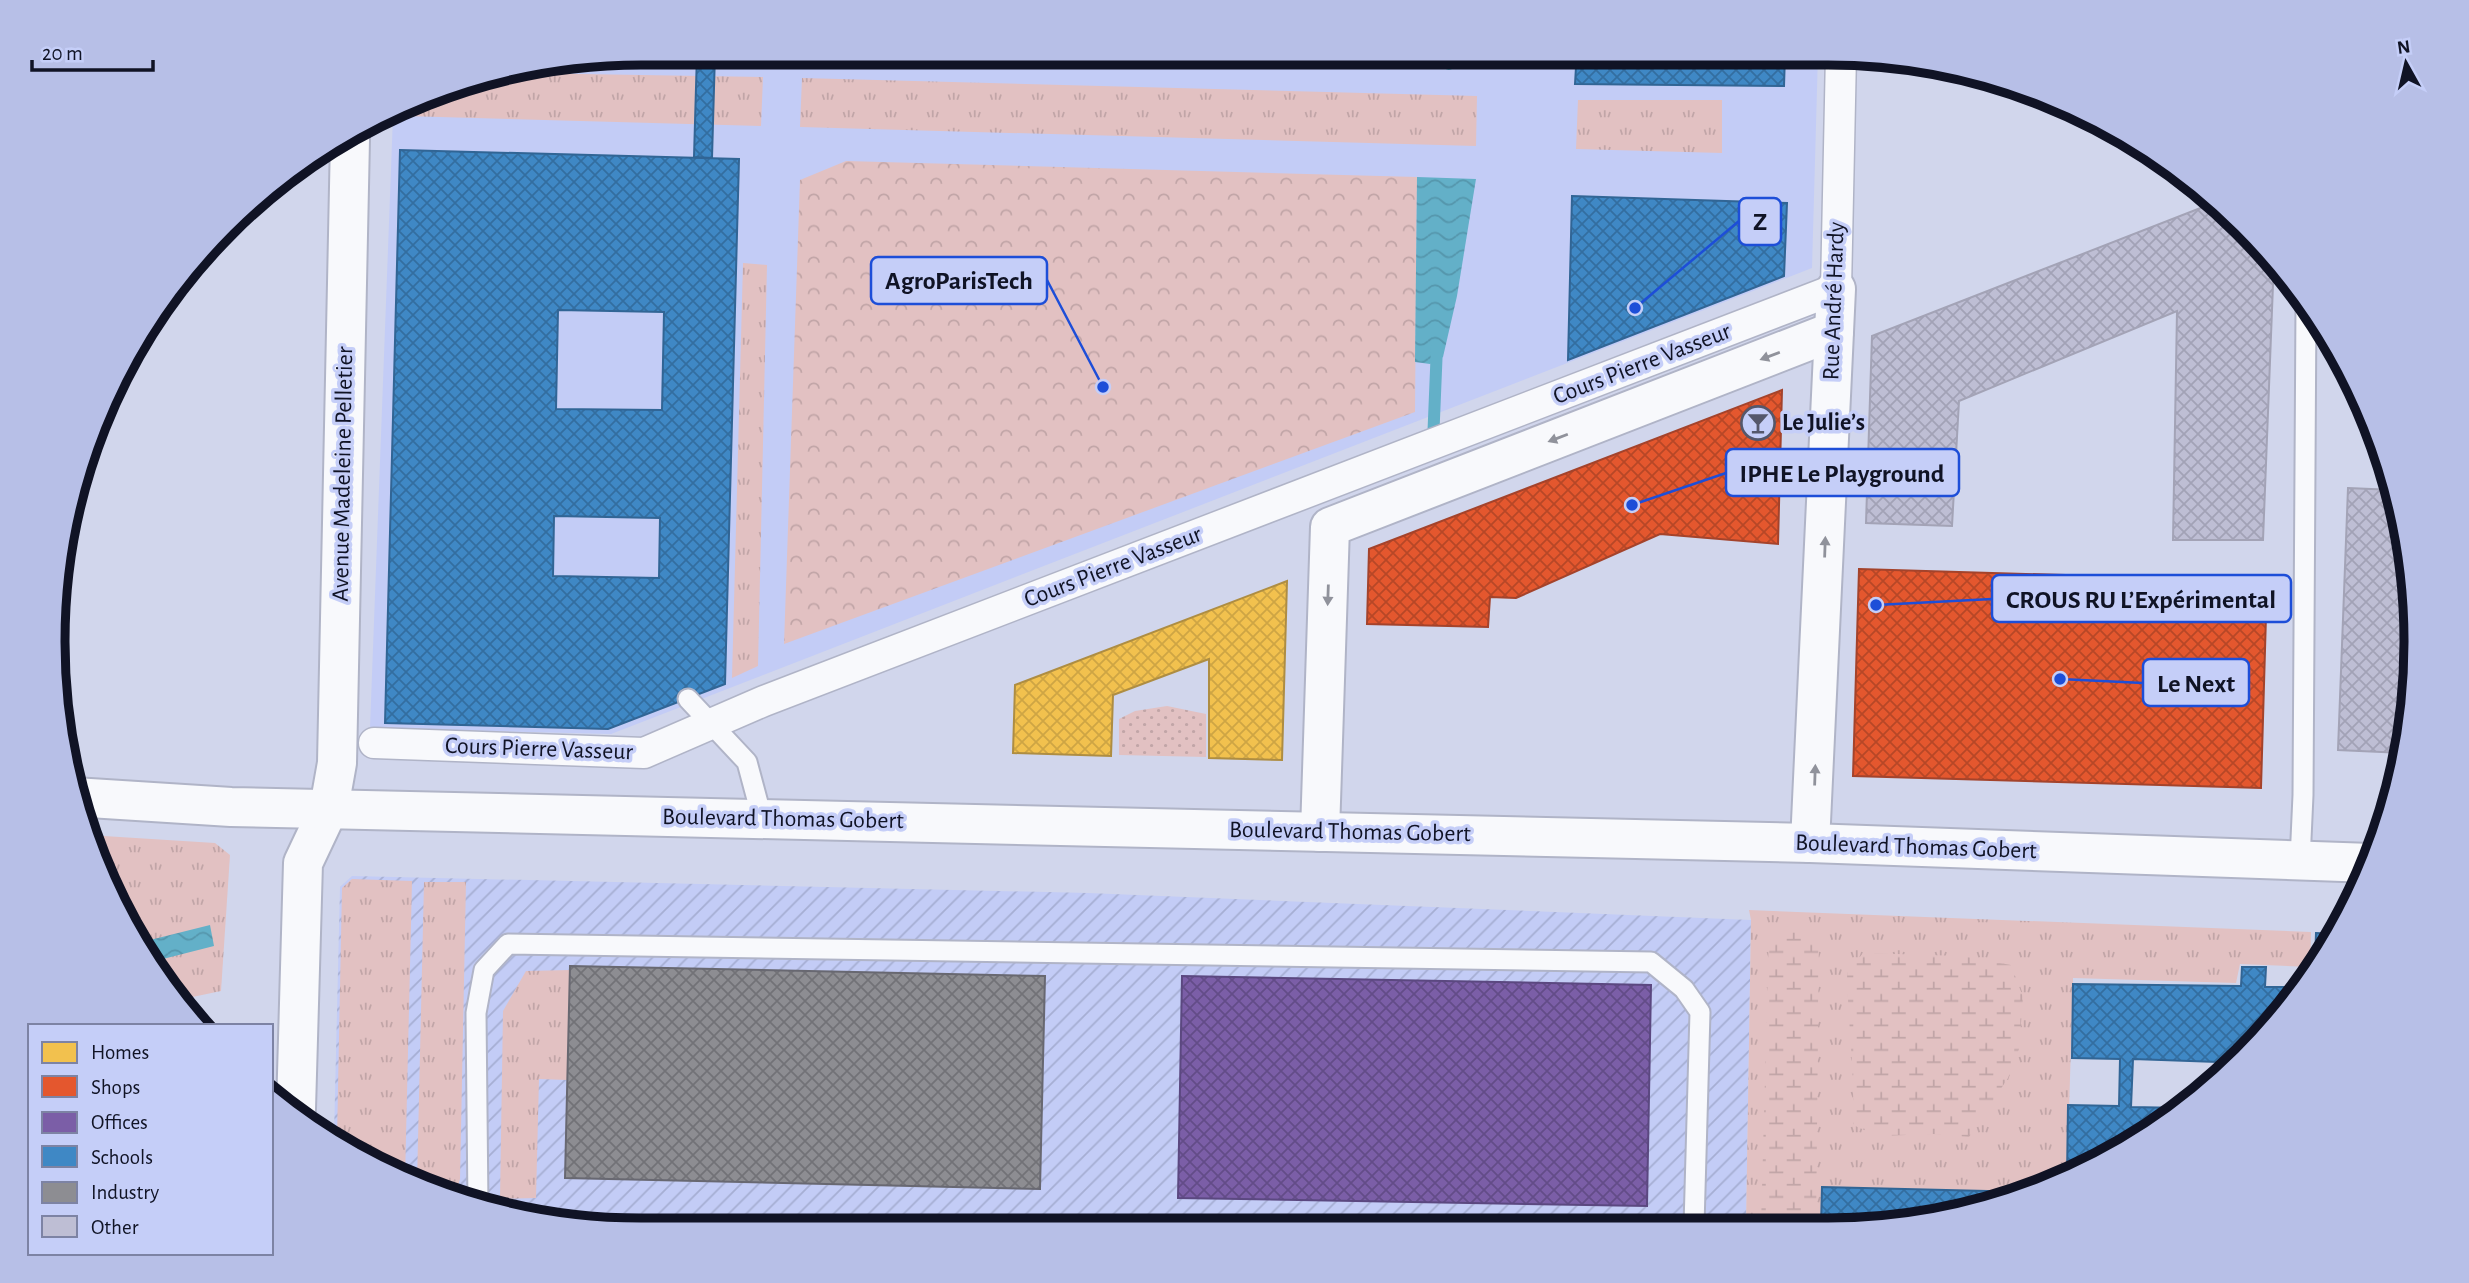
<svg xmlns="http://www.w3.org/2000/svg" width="2469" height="1283" font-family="'Alegreya Sans',sans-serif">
  <defs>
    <pattern id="industrial-furrows" width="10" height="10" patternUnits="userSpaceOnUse" patternTransform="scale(1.75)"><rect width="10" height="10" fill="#c3ccf6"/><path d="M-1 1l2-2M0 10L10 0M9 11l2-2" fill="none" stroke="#a6aed3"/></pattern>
    <pattern id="grass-tufts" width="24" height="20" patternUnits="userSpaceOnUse" patternTransform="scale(1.75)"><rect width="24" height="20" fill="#e2c1c2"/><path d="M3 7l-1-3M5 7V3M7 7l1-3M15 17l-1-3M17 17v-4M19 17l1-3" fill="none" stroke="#c1a5a7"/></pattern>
    <pattern id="forest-crowns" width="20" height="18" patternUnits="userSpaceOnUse" patternTransform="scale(1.75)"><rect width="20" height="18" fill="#e2c1c2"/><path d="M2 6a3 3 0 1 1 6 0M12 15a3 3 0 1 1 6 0" fill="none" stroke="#c1a5a7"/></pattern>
    <pattern id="wetland-marsh" width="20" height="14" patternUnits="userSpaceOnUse" patternTransform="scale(1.75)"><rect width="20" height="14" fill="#e2c1c2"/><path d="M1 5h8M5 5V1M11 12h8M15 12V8" fill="none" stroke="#c1a5a7"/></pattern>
    <pattern id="garden-dots" width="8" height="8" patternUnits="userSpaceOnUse" patternTransform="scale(1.75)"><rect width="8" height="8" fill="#e2c1c2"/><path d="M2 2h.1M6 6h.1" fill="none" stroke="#c1a5a7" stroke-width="1.8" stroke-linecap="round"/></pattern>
    <pattern id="water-waves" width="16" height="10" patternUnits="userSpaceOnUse" patternTransform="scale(1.75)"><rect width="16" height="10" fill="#63b0c8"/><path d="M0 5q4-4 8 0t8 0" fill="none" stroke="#5596ac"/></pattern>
    <pattern id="homes-cross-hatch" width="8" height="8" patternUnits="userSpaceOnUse" patternTransform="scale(1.75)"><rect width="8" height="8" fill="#f2c14e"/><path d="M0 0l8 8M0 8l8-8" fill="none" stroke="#cea544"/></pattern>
    <pattern id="shops-cross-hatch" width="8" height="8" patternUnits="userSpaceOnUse" patternTransform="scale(1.75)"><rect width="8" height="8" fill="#e4572e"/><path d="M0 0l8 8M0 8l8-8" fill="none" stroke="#b74727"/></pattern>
    <pattern id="offices-cross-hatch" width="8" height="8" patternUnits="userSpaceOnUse" patternTransform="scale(1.75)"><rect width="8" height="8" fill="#7b5ea7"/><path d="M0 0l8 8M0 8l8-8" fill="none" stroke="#634c88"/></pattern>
    <pattern id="schools-cross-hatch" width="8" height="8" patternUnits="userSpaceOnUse" patternTransform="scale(1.75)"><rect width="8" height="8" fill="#3f88c5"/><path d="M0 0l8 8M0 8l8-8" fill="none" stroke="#336ea0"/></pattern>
    <pattern id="industry-cross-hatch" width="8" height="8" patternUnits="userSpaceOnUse" patternTransform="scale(1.75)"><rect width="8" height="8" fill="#8d8d92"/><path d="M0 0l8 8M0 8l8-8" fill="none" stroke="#727277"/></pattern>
    <pattern id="building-cross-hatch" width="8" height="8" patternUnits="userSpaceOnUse" patternTransform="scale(1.75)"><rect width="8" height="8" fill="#bebed4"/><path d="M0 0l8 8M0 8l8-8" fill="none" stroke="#a2a2b6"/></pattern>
  </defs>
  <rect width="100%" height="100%" fill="#d1d6ec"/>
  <!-- built -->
  <polygon fill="#c3ccf6" points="642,53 1818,54 1812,268 611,734 370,728 393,116 452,84"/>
  <!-- industrial -->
  <polygon fill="url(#industrial-furrows)" points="352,876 1088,893 1751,920 1746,1226 603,1229 489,1210 381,1170 334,1136 340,887"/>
  <!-- grass -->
  <g fill="url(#grass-tufts)">
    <polygon points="520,73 763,77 761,126 403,116 403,110 452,84"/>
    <polygon points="802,78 1477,96 1476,146 800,127"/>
    <polygon points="1578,100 1722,100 1722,153 1576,149"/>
    <polygon points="743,263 767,265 758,666 732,678"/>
    <polygon points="88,835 215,843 230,855 221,991 183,999 113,902"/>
    <polygon points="352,879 412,881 405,1179 381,1170 337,1138 342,888"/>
    <polygon points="424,882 466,882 460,1179 458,1186 449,1195 417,1183"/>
    <polygon points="1749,910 2311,932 2310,967 2240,964 2236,983 2073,978 2067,1178 2029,1192 1822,1187 1821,1226 1746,1226 1751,920"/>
    <polygon points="570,970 567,1080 539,1079 536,1198 500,1199 503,1011 526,971"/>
  </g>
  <!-- forest -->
  <g fill="url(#forest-crowns)">
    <polygon points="1177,53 1426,53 1426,61"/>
    <polygon points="846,161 1417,177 1415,412 784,644 800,180"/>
  </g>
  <!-- wetland -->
  <g fill="url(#wetland-marsh)">
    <polygon points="1769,931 1819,932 1816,1226 1761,1226"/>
    <path d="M 1863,953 L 1962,956 L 2011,965 L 2023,997 L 2019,1049 L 2008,1078 L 1969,1137 L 1934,1134 L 1878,1136 L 1853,1125 C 1855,1074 1848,1024 1847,973 Z"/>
  </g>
  <!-- garden -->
  <polygon fill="url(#garden-dots)" points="1167,706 1206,714 1206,757 1119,755 1119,719 1135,711"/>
  <!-- water -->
  <g fill="url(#water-waves)">
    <polygon points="1417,177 1476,179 1457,296 1443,357 1430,364 1415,362"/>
    <polygon points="210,925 214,946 155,961 142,942"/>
  </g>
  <!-- homes -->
  <polygon fill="url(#homes-cross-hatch)" stroke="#ae8d42" stroke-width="2" points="1287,581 1282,760 1209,758 1209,659 1113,695 1111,756 1013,753 1015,685"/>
  <!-- shops -->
  <g fill="url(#shops-cross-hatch)" stroke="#a4432b" stroke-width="2">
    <polygon points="1782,390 1778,544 1660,534 1516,598 1490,597 1488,627 1367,624 1369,549"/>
    <polygon points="1859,569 2267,581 2261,788 1853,776"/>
  </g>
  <!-- offices -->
  <polygon fill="url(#offices-cross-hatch)" stroke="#5b4880" stroke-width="2" points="1182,976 1651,985 1647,1206 1178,1198"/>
  <!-- schools -->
  <g fill="url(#schools-cross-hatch)" stroke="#316595" stroke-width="2" fill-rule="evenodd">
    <polygon points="697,53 715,53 712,158 694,157"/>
    <polygon points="1551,53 1785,54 1784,86 1575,84 1576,67 1551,64"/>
    <path d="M 400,150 L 739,159 L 725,684 L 608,729 L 385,723 ZM 558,310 L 664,312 L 662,410 L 556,409 ZM 554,516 L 660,518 L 659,578 L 553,576 Z"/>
    <polygon points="1572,196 1787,203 1784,276 1568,360"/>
    <polygon points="2316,933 2335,934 2315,963"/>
    <polygon points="2242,967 2266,967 2265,987 2299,987 2270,1030 2218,1076 2218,1062 2133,1059 2131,1107 2182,1108 2155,1131 2067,1178 2068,1105 2119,1106 2120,1059 2072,1058 2073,984 2241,986"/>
    <polygon points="1822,1187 2029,1192 1905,1225 1821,1226"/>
  </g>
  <!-- industry -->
  <polygon fill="url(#industry-cross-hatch)" stroke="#686871" stroke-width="2" points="570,966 1045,976 1040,1189 565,1178"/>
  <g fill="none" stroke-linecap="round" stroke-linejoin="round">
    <!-- stream -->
    <g stroke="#63b0c8" stroke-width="12">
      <polyline points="1449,64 1450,53"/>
      <polyline points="1433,443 1437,346"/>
    </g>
  </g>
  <!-- building -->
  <g fill="url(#building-cross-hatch)" stroke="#a3a3b6" stroke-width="2">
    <polygon points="2216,202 2274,259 2263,540 2173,540 2177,311 1959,401 1952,526 1866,523 1872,336"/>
    <polygon points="2348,488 2394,490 2412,565 2415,680 2403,753 2338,750"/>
  </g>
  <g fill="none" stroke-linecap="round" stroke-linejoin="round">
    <!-- service casing -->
    <g stroke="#b0b4c7" stroke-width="23">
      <g id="service">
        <polyline points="688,699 747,762 762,818"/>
        <polyline points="2300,861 2303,795 2306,303"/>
        <polyline points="478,1206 476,1013 484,970 508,944 1651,962 1684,989 1700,1012 1694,1226"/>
        <polyline points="570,1224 702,1229"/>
      </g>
    </g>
    <!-- pedestrian casing -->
    <g stroke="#b0b4c7" stroke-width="33">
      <polyline id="pedestrian" points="374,743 644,753 764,701 1836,289 1841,54"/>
    </g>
    <!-- minor casing -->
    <g stroke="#b0b4c7" stroke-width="42">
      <g id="minor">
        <polyline points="1320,832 1330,527 1834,331"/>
        <polyline points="1810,843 1836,289"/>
        <polyline points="296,1109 303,863 329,808"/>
      </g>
    </g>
    <!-- tertiary casing -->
    <g stroke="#b0b4c7" stroke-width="42">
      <polyline id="tertiary" points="329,808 337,763 350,139"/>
    </g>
    <!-- secondary casing -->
    <g stroke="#b0b4c7" stroke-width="42">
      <polyline id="secondary" points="74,797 231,807 1810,843 2371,863"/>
    </g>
    <!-- service -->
    <use href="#service" stroke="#f8f9fc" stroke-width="19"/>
    <!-- pedestrian -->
    <use href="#pedestrian" stroke="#f8f9fc" stroke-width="30"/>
    <!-- minor -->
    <use href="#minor" stroke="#f8f9fc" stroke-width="38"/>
    <!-- tertiary -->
    <use href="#tertiary" stroke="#f8f9fc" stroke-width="38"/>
    <!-- secondary -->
    <use href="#secondary" stroke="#f8f9fc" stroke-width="38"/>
  </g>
  <!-- one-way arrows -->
  <defs><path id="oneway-solid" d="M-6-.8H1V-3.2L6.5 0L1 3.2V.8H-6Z" transform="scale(1.75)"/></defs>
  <g fill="#90929b">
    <use href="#oneway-solid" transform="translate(1770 356) rotate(159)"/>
    <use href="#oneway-solid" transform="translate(1558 438) rotate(159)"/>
    <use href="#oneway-solid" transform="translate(1825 547) rotate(-88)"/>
    <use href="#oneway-solid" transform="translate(1328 595) rotate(92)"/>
    <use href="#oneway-solid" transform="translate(1815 775) rotate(-88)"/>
  </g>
  <!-- icons -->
  <defs>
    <g id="bar-ring" transform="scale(1.75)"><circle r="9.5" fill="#c5cef8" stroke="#54576b" stroke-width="1.5"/><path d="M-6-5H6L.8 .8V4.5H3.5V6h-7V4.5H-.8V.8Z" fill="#54576b"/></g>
  </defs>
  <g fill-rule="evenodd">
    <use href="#bar-ring" x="1758" y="423"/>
  </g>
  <g text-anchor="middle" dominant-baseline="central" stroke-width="7" stroke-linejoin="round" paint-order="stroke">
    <!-- street labels -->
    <g font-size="24" fill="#101325" stroke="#c5cef8">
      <text transform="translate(1834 301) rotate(-88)">Rue André Hardy</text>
      <text transform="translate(1642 364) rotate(-21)">Cours Pierre Vasseur</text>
      <text transform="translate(343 474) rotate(-89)">Avenue Madeleine Pelletier</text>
      <text transform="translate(1113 567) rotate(-21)">Cours Pierre Vasseur</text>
      <text transform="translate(539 749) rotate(2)">Cours Pierre Vasseur</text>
      <text transform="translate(783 819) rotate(1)">Boulevard Thomas Gobert</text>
      <text transform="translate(1350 832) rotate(1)">Boulevard Thomas Gobert</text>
      <text transform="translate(1916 847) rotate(2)">Boulevard Thomas Gobert</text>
    </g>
    <!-- poi labels -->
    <g font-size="24" font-weight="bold" fill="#101325" stroke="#c5cef8" text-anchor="start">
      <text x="1782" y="423">Le Julie’s</text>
    </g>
  </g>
  <!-- crop -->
  <path d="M0 0H2469V1283H0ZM641 65H1828A576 576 0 0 1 2404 641V642A576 576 0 0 1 1828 1218H641A576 576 0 0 1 65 642V641A576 576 0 0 1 641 65Z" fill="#b7bfe7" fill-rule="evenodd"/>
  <path fill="none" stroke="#101325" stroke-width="9" d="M641 65H1828A576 576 0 0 1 2404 641V642A576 576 0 0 1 1828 1218H641A576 576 0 0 1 65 642V641A576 576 0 0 1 641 65Z"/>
  <!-- callouts -->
  <path fill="none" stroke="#1d4ed8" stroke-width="2.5" d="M1635 308L1739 221M1103 387L1047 280M1632 505L1726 473M1876 605L1992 599M2060 679L2143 683"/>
  <g fill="#1d4ed8" stroke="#c5cef8" stroke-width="2.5">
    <circle cx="1635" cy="308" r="7"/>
    <circle cx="1103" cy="387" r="7"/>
    <circle cx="1632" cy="505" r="7"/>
    <circle cx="1876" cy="605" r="7"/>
    <circle cx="2060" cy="679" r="7"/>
  </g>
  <g fill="#c5cef8" stroke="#1d4ed8" stroke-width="2.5">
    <rect x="1739" y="198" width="42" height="47" rx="7"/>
    <rect x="871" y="257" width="176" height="47" rx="7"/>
    <rect x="1726" y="449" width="233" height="47" rx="7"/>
    <rect x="1992" y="575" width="299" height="47" rx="7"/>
    <rect x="2143" y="659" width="106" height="47" rx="7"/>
  </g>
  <g font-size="26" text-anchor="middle" font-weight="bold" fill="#101325">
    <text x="1760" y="230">Z</text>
    <text x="959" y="289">AgroParisTech</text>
    <text x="1842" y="482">IPHE Le Playground</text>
    <text x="2141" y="608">CROUS RU L’Expérimental</text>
    <text x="2196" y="692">Le Next</text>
  </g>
  <!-- legend -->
  <rect x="28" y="1024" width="245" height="231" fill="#c5cef8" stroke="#7d83a4" stroke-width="2"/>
  <rect x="42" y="1042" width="35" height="21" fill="#f2c14e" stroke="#7d83a4" stroke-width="2"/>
  <text x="91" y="1059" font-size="21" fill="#101325">Homes</text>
  <rect x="42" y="1076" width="35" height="21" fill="#e4572e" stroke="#7d83a4" stroke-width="2"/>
  <text x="91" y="1094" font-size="21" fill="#101325">Shops</text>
  <rect x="42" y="1112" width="35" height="21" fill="#7b5ea7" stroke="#7d83a4" stroke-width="2"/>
  <text x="91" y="1129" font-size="21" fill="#101325">Offices</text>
  <rect x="42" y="1146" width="35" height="21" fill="#3f88c5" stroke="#7d83a4" stroke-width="2"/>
  <text x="91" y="1164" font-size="21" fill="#101325">Schools</text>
  <rect x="42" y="1182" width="35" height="21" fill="#8d8d92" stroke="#7d83a4" stroke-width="2"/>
  <text x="91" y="1199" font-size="21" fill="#101325">Industry</text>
  <rect x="42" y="1216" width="35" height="21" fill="#bebed4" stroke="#7d83a4" stroke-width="2"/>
  <text x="91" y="1234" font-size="21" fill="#101325">Other</text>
  <!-- north arrow -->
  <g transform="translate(2406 63) rotate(352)" stroke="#c5cef8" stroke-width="5" paint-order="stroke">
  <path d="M0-5L12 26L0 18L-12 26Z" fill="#101325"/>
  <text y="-10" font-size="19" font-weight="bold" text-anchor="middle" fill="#101325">N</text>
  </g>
  <!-- scale -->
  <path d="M32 60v10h121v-10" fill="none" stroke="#101325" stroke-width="3.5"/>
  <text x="42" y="60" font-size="21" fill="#101325" stroke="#c5cef8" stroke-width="5" paint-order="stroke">20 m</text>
</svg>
